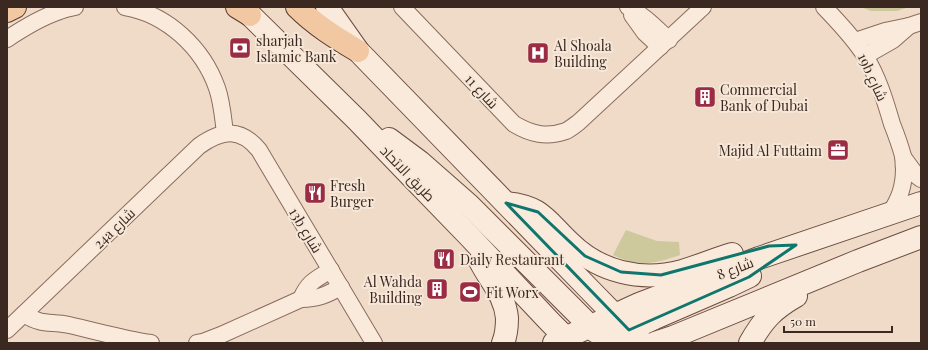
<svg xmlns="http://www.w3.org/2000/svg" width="928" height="350" font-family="'Playfair Display',Cairo,serif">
  <rect width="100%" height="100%" fill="#efdbc8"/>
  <!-- green -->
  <g fill="#cdc99c">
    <polygon points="861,7 909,7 897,11 871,11"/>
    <path d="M 626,230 L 640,235 L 657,241 L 679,242 L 680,255 C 668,259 654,264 640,263 C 631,263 622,259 613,255 Z"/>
  </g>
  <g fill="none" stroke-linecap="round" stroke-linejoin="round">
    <!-- street casing -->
    <g stroke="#8b6c5d" stroke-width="18">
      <g id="street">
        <path d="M 125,7 C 167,14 203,48 217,88 C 222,102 223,118 225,133"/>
        <path d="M 402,7 L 514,124 C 531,134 546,138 566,131 C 570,129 575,125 579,122 L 703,7"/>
        <path d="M 628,7 C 644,15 656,28 669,40"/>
        <path d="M 824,7 C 839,23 854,38 865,56 C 878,77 885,100 892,124 C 896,134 900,145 903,156 C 904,160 903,164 904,168 C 904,186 900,198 890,213"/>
        <polyline points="632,15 645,33 660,47"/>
        <path d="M 7,39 C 22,29 42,17 60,11 C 65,9 70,8 75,7"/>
        <polyline points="855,41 885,31 909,26 921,22"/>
        <polyline points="865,56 893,40 909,26"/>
        <polyline points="903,157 917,176 921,179"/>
        <path d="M 301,299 C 308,282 316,279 331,270"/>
        <path d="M 24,314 C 42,326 50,321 69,325 C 96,331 123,339 151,343"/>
        <path d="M 7,330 L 199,146 C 222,130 240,127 259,150 L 374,343"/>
        <path d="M 197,343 L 203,342 L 221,335 L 301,299 C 318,299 326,295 341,287"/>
      </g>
    </g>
    <!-- secondary casing -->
    <g stroke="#6d4d40" stroke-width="24">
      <g id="secondary">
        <polyline points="242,7 357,120 406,171 470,237 550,322 571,343"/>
        <polyline points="327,7 358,51 590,290 629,330 643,343"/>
        <path d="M 389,139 L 420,162 L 469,205 L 595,331 C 604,337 616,341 627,343"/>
        <path d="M 506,203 C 541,206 546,220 569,242 C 599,272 641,282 682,271 C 699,266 715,259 732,254"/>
        <path d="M 480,261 C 490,281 505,295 507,318 C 507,327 506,336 503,343"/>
        <polyline points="617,334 629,330 655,318 729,286 750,276"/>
        <polyline points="554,343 639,304 759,258 921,203"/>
        <polyline points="655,343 673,337 858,261 921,237"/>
        <path d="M 750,343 C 763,320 773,309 796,296"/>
      </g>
    </g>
    <!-- primary casing -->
    <g stroke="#593b31" stroke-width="24">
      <g id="primary">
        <polyline points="237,7 250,15"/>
        <path d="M 297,7 C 315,25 336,38 358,51"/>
        <polyline points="7,11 15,7"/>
      </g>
    </g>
    <!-- street -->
    <use href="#street" stroke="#f9eadc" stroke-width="16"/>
    <!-- secondary -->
    <use href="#secondary" stroke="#f9eadc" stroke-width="22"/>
    <!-- primary -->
    <use href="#primary" stroke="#f1c8a1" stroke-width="22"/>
  </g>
  <!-- marked area -->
  <path fill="none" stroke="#0f766e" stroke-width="3" stroke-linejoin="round" d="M 506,203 L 538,212 L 585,256 L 621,272 L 661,275 L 769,246 L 796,245 L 749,277 L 629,330 Z"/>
  <!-- icons -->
  <defs>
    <g id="bank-square" transform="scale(1.15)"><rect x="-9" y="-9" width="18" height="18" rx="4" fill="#9a2d44" stroke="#f6e7d8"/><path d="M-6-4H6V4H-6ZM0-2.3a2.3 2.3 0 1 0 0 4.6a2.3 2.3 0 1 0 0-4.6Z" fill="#fff"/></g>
    <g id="hospital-square" transform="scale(1.15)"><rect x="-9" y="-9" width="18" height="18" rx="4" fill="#9a2d44" stroke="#f6e7d8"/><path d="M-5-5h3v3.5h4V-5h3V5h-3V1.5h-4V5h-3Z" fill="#fff"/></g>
    <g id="building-square" transform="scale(1.15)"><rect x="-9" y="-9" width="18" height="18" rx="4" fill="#9a2d44" stroke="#f6e7d8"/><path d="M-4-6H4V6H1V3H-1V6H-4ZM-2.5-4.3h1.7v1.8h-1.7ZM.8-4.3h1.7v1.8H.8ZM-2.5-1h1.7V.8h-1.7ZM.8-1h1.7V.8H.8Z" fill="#fff"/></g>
    <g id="office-square" transform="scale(1.15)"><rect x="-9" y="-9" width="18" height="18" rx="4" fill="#9a2d44" stroke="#f6e7d8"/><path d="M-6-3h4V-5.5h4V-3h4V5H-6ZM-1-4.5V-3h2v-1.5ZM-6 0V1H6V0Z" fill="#fff"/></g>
    <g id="restaurant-square" transform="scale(1.15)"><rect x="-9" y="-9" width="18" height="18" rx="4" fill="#9a2d44" stroke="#f6e7d8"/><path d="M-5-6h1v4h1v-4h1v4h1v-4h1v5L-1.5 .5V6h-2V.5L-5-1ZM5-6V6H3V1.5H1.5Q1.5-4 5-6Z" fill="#fff"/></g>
    <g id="stadium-square" transform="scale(1.15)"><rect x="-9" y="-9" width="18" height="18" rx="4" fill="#9a2d44" stroke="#f6e7d8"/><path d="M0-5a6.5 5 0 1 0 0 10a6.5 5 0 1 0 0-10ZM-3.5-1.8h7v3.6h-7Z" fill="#fff"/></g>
  </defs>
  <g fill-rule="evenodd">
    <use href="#bank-square" x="240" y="48"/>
    <use href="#hospital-square" x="538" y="53"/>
    <use href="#building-square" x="705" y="97"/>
    <use href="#office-square" x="838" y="150"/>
    <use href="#restaurant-square" x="315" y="193"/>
    <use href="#restaurant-square" x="444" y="259"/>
    <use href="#building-square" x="437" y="289"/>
    <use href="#stadium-square" x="470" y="292"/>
  </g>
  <g text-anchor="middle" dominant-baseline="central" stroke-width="4" stroke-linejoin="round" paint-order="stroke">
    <!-- poi labels -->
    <g font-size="14" fill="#3b2820" stroke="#f6e7d8" text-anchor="start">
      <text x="256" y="40">sharjah<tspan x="256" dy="16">Islamic Bank</tspan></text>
      <text x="554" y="45">Al Shoala<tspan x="554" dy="16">Building</tspan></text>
      <text x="720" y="89">Commercial<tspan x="720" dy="16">Bank of Dubai</tspan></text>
      <text x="822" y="150" text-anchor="end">Majid Al Futtaim</text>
      <text x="330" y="185">Fresh<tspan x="330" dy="16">Burger</tspan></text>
      <text x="460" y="259">Daily Restaurant</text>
      <text x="422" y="281" text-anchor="end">Al Wahda<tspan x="422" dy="16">Building</tspan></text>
      <text x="486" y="292">Fit Worx</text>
    </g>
    <!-- street labels -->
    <g font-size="14" fill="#3b2820" stroke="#f6e7d8">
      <text transform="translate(873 77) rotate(65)">19b شارع</text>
      <text transform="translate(482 91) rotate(47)">شارع 11</text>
      <text transform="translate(408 173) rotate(46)">طريق الاتحاد</text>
      <text transform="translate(114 228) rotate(-44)">24a شارع</text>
      <text transform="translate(306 230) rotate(59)">13b شارع</text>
      <text transform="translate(735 268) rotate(-21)">شارع 8</text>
    </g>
  </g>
  <!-- border -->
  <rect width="928" height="350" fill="none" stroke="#3b2820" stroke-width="16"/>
  <!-- scale -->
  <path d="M784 326v6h108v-6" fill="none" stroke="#3b2820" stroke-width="2"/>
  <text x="790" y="326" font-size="12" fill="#3b2820" stroke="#f6e7d8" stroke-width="3" paint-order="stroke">50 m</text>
</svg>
